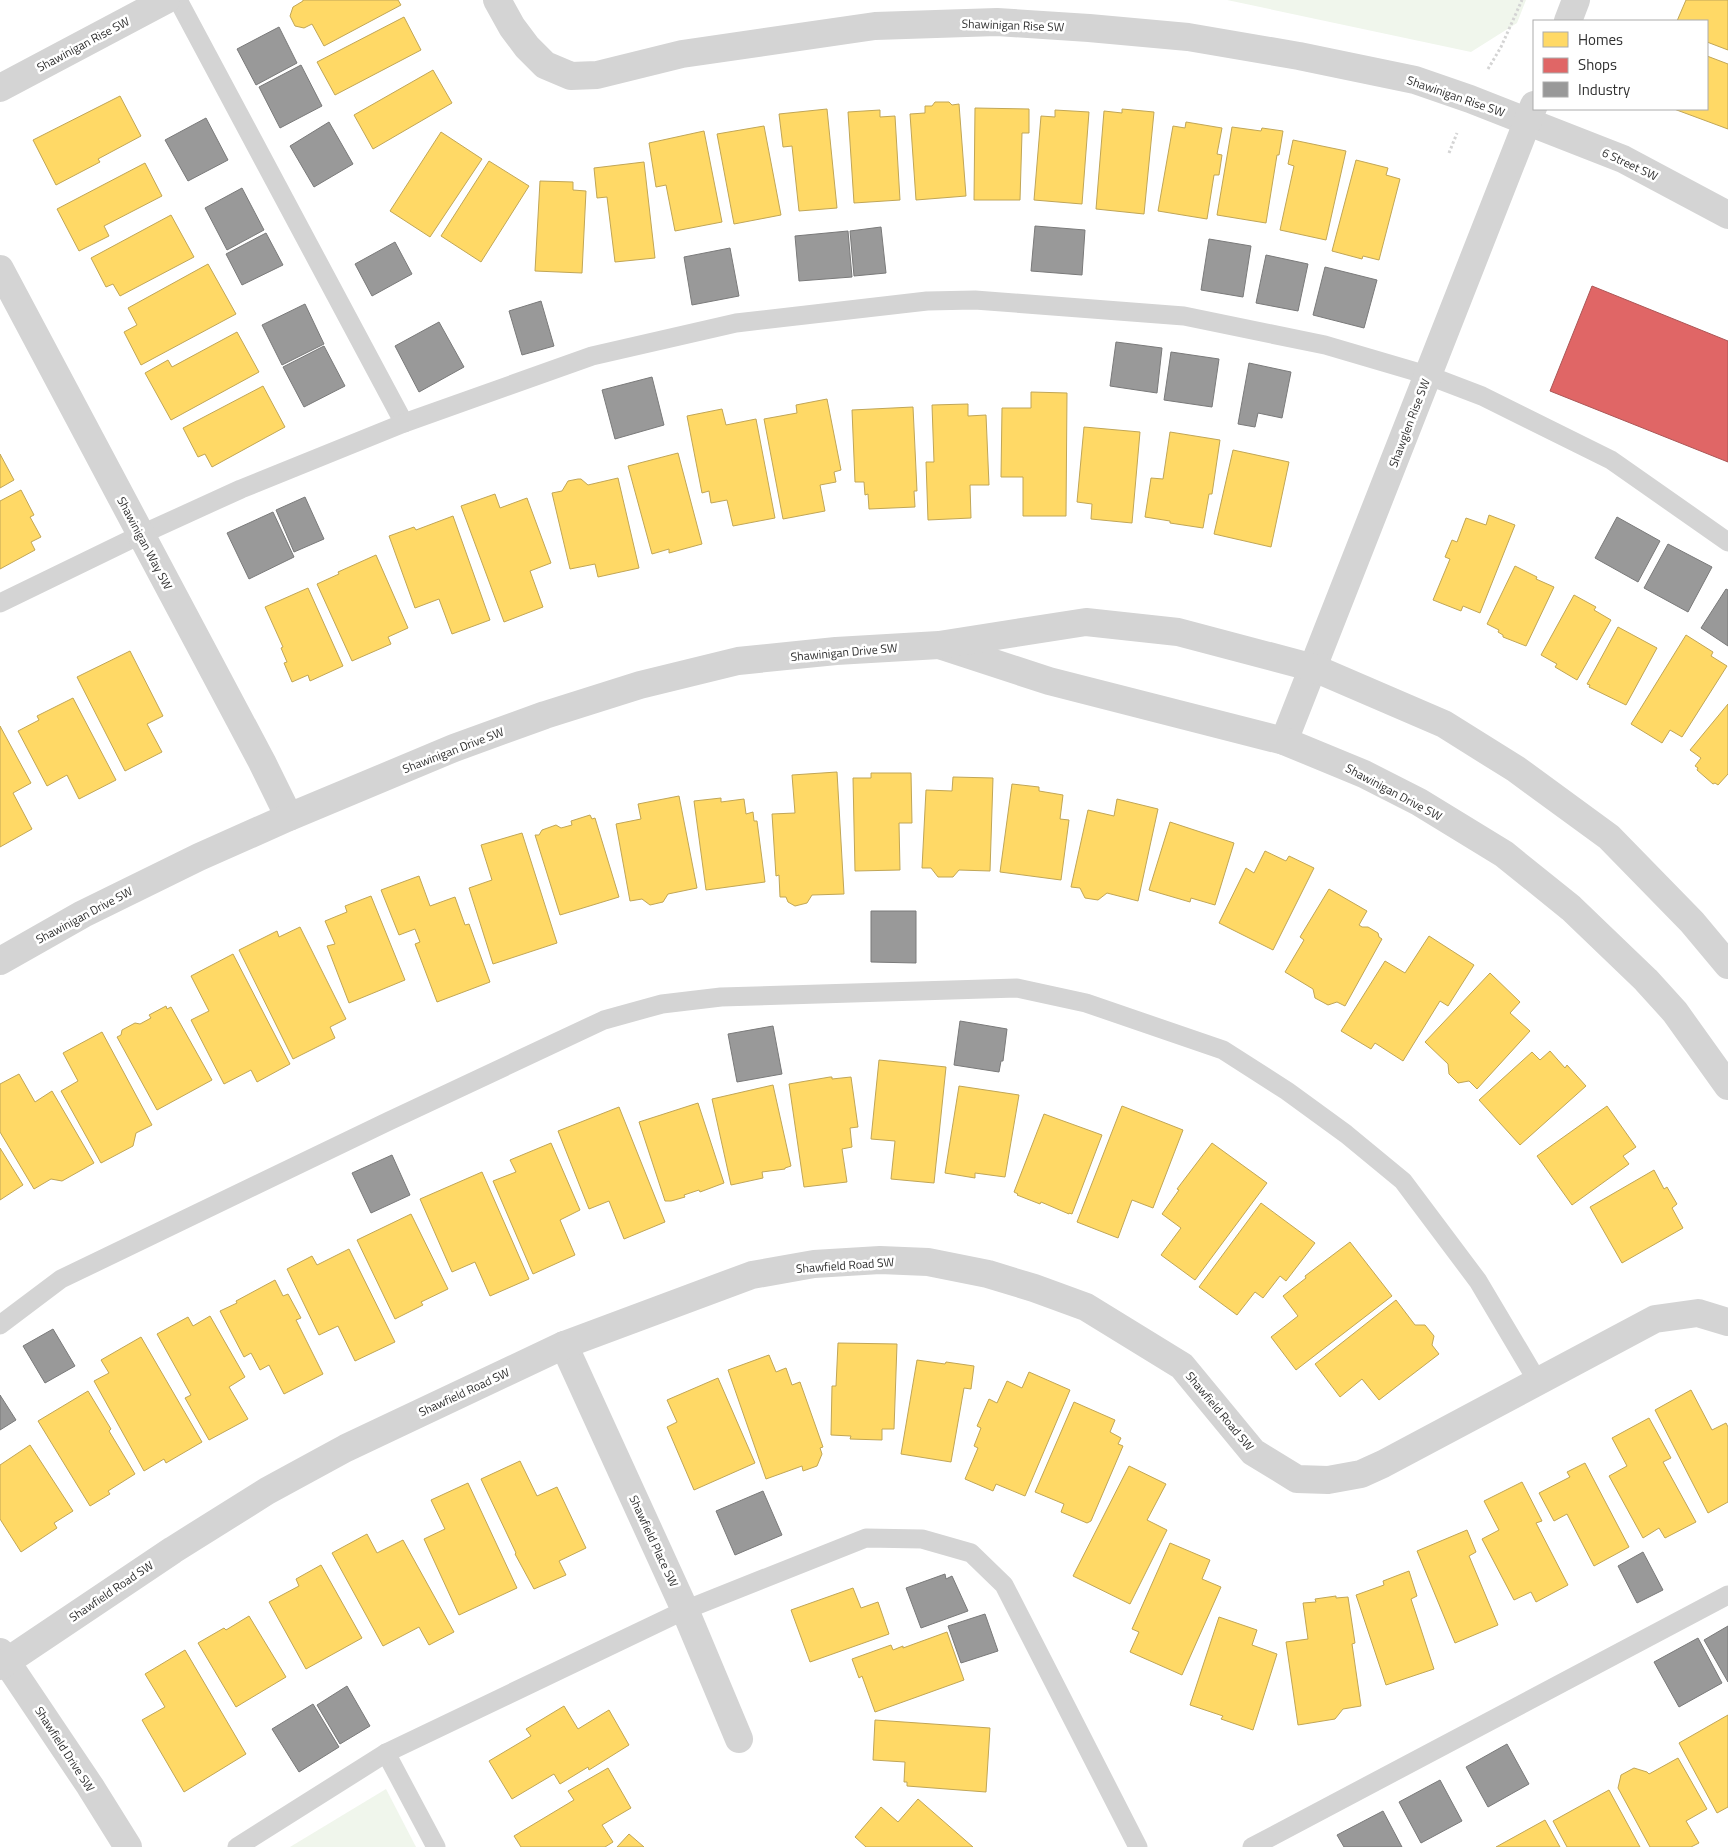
<svg xmlns="http://www.w3.org/2000/svg" width="1728" height="1847" font-family="'Titillium Web',sans-serif">
  <rect width="100%" height="100%" fill="#fff"/>
  <!-- green -->
  <g fill="#f0f6ec">
    <polygon points="1227,0 1526,0 1517,23 1471,52"/>
    <polygon points="386,1789 416,1847 290,1847"/>
  </g>
  <!-- homes -->
  <g fill="#ffd966" stroke="#c1a656">
    <polygon points="303,0 398,0 401,5 324,46 312,24 304,28 295,26 290,16 293,7 303,1"/>
    <polygon points="1686,0 1728,0 1728,50 1707,42 1707,21 1677,21"/>
    <polygon points="404,17 421,50 335,95 317,62"/>
    <polygon points="1707,56 1728,64 1728,129 1674,109 1707,109"/>
    <polygon points="433,70 452,103 373,149 354,115"/>
    <polygon points="120,96 141,136 98,159 100,162 56,185 33,140"/>
    <polygon points="935,102 949,102 952,105 959,104 966,196 916,200 910,114 925,113 925,106 932,106"/>
    <polygon points="975,108 1029,109 1029,133 1022,133 1020,200 974,200"/>
    <polygon points="827,109 837,208 799,211 792,146 783,147 779,114"/>
    <polygon points="1122,109 1154,112 1144,214 1096,209 1104,111 1122,113"/>
    <polygon points="880,110 880,117 895,116 900,200 854,203 848,112"/>
    <polygon points="1055,110 1089,112 1082,204 1034,200 1041,116 1055,117"/>
    <polygon points="1186,122 1222,128 1217,154 1222,155 1219,175 1214,175 1207,219 1158,211 1173,126 1185,128"/>
    <polygon points="764,126 781,215 734,224 717,134"/>
    <polygon points="1232,127 1261,131 1262,128 1283,131 1279,155 1277,155 1266,223 1217,215"/>
    <polygon points="704,131 722,222 675,231 666,185 656,187 649,143"/>
    <polygon points="441,132 482,159 430,237 390,211"/>
    <polygon points="1293,140 1346,151 1326,240 1280,230 1294,166 1288,164"/>
    <polygon points="1356,160 1388,168 1386,175 1400,179 1379,260 1363,256 1362,259 1332,251"/>
    <polygon points="489,161 529,186 481,262 441,236"/>
    <polygon points="644,162 655,258 615,262 607,197 597,198 594,168"/>
    <polygon points="145,163 162,196 104,226 109,236 79,251 57,209"/>
    <polygon points="540,181 573,182 573,190 586,191 582,273 535,271"/>
    <polygon points="171,215 194,257 120,296 113,284 106,287 91,258"/>
    <polygon points="208,264 236,314 141,365 124,332 137,325 128,308"/>
    <polygon points="237,332 259,372 171,420 145,373 168,360 172,367"/>
    <polygon points="263,386 285,427 212,467 205,454 198,457 183,428"/>
    <polygon points="1031,392 1067,393 1066,516 1023,516 1023,477 1001,477 1002,408 1031,408"/>
    <polygon points="827,399 841,470 834,472 836,482 820,485 825,511 783,519 764,419 797,413 796,405"/>
    <polygon points="968,404 968,416 986,415 989,485 970,485 971,518 928,520 926,462 934,462 932,405"/>
    <polygon points="913,407 917,491 914,491 915,507 869,509 868,494 865,495 864,482 855,482 852,410"/>
    <polygon points="722,409 726,425 756,419 775,518 733,526 727,500 711,503 709,491 702,493 687,416"/>
    <polygon points="1084,427 1140,432 1132,523 1091,519 1092,504 1077,502"/>
    <polygon points="1170,432 1220,440 1212,494 1209,494 1203,528 1170,523 1170,521 1145,517 1151,478 1163,479"/>
    <polygon points="1233,450 1289,462 1271,547 1214,534"/>
    <polygon points="678,453 702,544 669,553 669,549 652,554 628,466"/>
    <polygon points="0,454 14,480 0,488"/>
    <polygon points="618,478 639,568 598,577 595,564 570,569 552,493 562,491 568,481 578,479 581,479 588,485"/>
    <polygon points="21,490 34,515 30,517 41,537 31,542 35,550 0,569 0,501"/>
    <polygon points="495,494 500,508 527,498 551,563 530,571 543,607 504,622 461,506"/>
    <polygon points="1489,515 1515,525 1480,613 1463,606 1461,611 1433,600 1450,559 1445,557 1452,540 1457,542 1466,518 1486,525"/>
    <polygon points="453,516 490,620 452,634 439,599 415,608 389,536 414,527 416,530"/>
    <polygon points="376,555 408,628 388,637 391,644 352,661 317,584 339,574 338,572"/>
    <polygon points="1515,566 1537,577 1536,579 1554,587 1526,646 1503,637 1503,635 1498,632 1499,630 1487,624"/>
    <polygon points="308,588 343,666 310,681 308,675 292,682 284,663 287,662 281,648 283,647 265,607"/>
    <polygon points="1574,595 1596,607 1594,610 1611,620 1577,680 1555,667 1557,664 1541,655"/>
    <polygon points="1618,627 1657,648 1626,705 1589,687 1590,685 1587,684"/>
    <polygon points="1686,635 1713,652 1711,656 1727,666 1682,737 1670,730 1662,743 1631,724"/>
    <polygon points="130,651 163,716 147,724 162,752 125,771 77,677"/>
    <polygon points="73,698 116,780 79,799 67,775 47,786 18,731 39,720 37,716"/>
    <polygon points="1728,704 1728,774 1718,785 1715,783 1713,784 1697,770 1698,768 1695,766 1701,758 1690,750"/>
    <polygon points="0,726 31,783 13,793 32,829 0,847"/>
    <polygon points="837,772 844,894 812,895 807,903 795,906 788,902 786,897 780,897 779,875 776,876 772,814 795,813 792,775"/>
    <polygon points="871,773 911,773 912,823 899,823 900,870 855,871 853,778 871,778"/>
    <polygon points="953,777 993,778 990,871 959,870 953,877 938,877 931,868 922,868 926,790 952,791"/>
    <polygon points="1012,784 1039,787 1039,791 1063,795 1060,819 1069,820 1061,880 1000,872"/>
    <polygon points="679,796 697,888 668,894 663,902 650,905 642,899 630,901 616,824 641,819 638,804"/>
    <polygon points="721,798 721,802 744,799 746,814 753,812 754,821 757,821 765,882 706,890 694,801"/>
    <polygon points="1117,799 1158,809 1138,901 1107,893 1098,900 1085,898 1080,888 1071,887 1088,810 1114,816"/>
    <polygon points="590,815 592,819 595,818 619,897 560,915 535,835 539,835 542,830 556,825 561,828 572,825 571,821"/>
    <polygon points="1170,822 1234,843 1215,905 1191,898 1190,902 1149,890"/>
    <polygon points="522,833 557,943 493,964 469,888 492,880 481,845"/>
    <polygon points="1265,851 1286,861 1289,856 1314,868 1273,950 1219,923 1246,868 1254,873"/>
    <polygon points="419,876 430,906 455,897 465,925 469,924 490,982 437,1002 415,944 420,942 415,929 399,935 381,890"/>
    <polygon points="1329,889 1367,911 1359,925 1362,927 1368,927 1378,933 1379,937 1382,939 1345,1006 1337,1002 1328,1005 1315,998 1313,989 1285,972 1304,940 1300,937"/>
    <polygon points="371,896 405,980 349,1003 327,946 335,944 325,921 347,912 345,906"/>
    <polygon points="300,927 346,1019 330,1027 335,1038 293,1059 239,950 277,931 279,937"/>
    <polygon points="1429,936 1474,965 1448,1006 1440,1001 1403,1061 1375,1043 1371,1049 1341,1031 1385,961 1405,973"/>
    <polygon points="233,954 290,1064 257,1082 251,1070 224,1084 191,1020 209,1011 191,976"/>
    <polygon points="1490,973 1520,1002 1510,1013 1530,1031 1477,1089 1469,1081 1458,1083 1449,1074 1448,1064 1425,1042"/>
    <polygon points="166,1006 167,1009 171,1007 212,1080 157,1110 117,1037 121,1035 122,1030 135,1023 140,1024 151,1018 149,1015"/>
    <polygon points="102,1032 152,1125 136,1133 133,1146 101,1163 61,1091 78,1081 63,1053"/>
    <polygon points="1550,1051 1565,1068 1567,1065 1586,1086 1520,1145 1479,1100 1532,1052 1540,1060"/>
    <polygon points="879,1060 946,1067 934,1183 891,1179 895,1141 871,1139"/>
    <polygon points="19,1074 35,1102 52,1091 94,1163 62,1181 51,1179 34,1189 0,1132 0,1084"/>
    <polygon points="830,1077 832,1077 832,1079 851,1077 858,1127 850,1128 852,1147 842,1149 847,1182 804,1187 789,1084"/>
    <polygon points="773,1085 791,1166 785,1168 785,1169 762,1172 763,1178 731,1185 712,1099"/>
    <polygon points="959,1086 1019,1095 1005,1177 975,1173 975,1178 945,1173"/>
    <polygon points="698,1103 724,1183 700,1192 699,1190 684,1195 685,1197 671,1201 665,1201 639,1122"/>
    <polygon points="1122,1106 1183,1130 1153,1208 1132,1200 1118,1238 1077,1222"/>
    <polygon points="1607,1106 1636,1147 1623,1156 1629,1164 1572,1205 1537,1156"/>
    <polygon points="619,1107 665,1222 624,1239 609,1201 589,1209 558,1131"/>
    <polygon points="1044,1114 1102,1135 1072,1214 1069,1213 1069,1214 1041,1202 1040,1204 1017,1195 1018,1194 1014,1192"/>
    <polygon points="551,1143 580,1210 560,1220 575,1255 533,1274 493,1181 516,1172 510,1160"/>
    <polygon points="1212,1143 1267,1183 1195,1280 1161,1255 1181,1228 1162,1214 1179,1190 1177,1189"/>
    <polygon points="0,1148 23,1185 0,1200"/>
    <polygon points="1654,1170 1664,1189 1667,1187 1677,1204 1672,1208 1683,1228 1622,1263 1590,1207"/>
    <polygon points="482,1172 529,1279 490,1296 475,1262 452,1272 420,1199"/>
    <polygon points="1261,1203 1315,1243 1286,1281 1280,1276 1263,1298 1255,1292 1237,1315 1199,1287"/>
    <polygon points="411,1214 448,1289 421,1302 423,1305 395,1319 357,1240"/>
    <polygon points="1350,1242 1392,1296 1296,1370 1271,1337 1298,1316 1283,1296 1306,1278 1305,1276"/>
    <polygon points="349,1249 395,1342 355,1361 338,1326 319,1335 287,1269 312,1256 317,1265"/>
    <polygon points="275,1280 283,1296 288,1294 301,1318 296,1320 323,1374 284,1394 269,1365 260,1370 251,1353 244,1357 220,1311 237,1303 236,1301"/>
    <polygon points="1396,1300 1415,1325 1425,1325 1434,1336 1432,1345 1439,1354 1379,1400 1362,1379 1340,1397 1315,1364"/>
    <polygon points="210,1316 245,1377 229,1387 248,1419 209,1440 185,1398 191,1395 157,1334 188,1317 193,1326"/>
    <polygon points="141,1337 202,1442 166,1463 164,1459 144,1471 94,1381 109,1373 101,1360"/>
    <polygon points="838,1343 897,1344 894,1429 882,1429 882,1440 850,1439 851,1436 831,1435 832,1386 836,1386"/>
    <polygon points="769,1355 776,1372 786,1368 792,1385 800,1382 823,1447 820,1448 822,1454 817,1466 803,1471 802,1466 766,1479 728,1370"/>
    <polygon points="917,1360 945,1364 946,1362 974,1366 971,1389 964,1388 951,1462 901,1454"/>
    <polygon points="1029,1372 1070,1390 1025,1496 996,1484 993,1491 965,1479 978,1448 974,1446 981,1428 977,1426 989,1399 997,1403 1007,1381 1022,1388"/>
    <polygon points="718,1378 755,1463 694,1490 667,1427 677,1422 667,1400"/>
    <polygon points="1691,1390 1712,1430 1726,1423 1728,1427 1728,1502 1708,1513 1655,1410"/>
    <polygon points="88,1391 111,1429 109,1431 135,1474 108,1491 110,1494 90,1506 38,1421"/>
    <polygon points="1074,1402 1115,1420 1110,1432 1121,1438 1118,1444 1123,1446 1091,1521 1087,1523 1061,1512 1064,1504 1035,1492"/>
    <polygon points="1649,1418 1671,1458 1663,1462 1696,1522 1665,1538 1659,1528 1643,1538 1609,1476 1627,1466 1612,1438"/>
    <polygon points="30,1445 73,1511 54,1523 57,1528 21,1552 0,1519 0,1465"/>
    <polygon points="520,1461 537,1496 557,1487 586,1548 559,1561 566,1575 534,1589 515,1554 516,1553 481,1479"/>
    <polygon points="1585,1463 1629,1547 1594,1566 1567,1514 1554,1521 1539,1493 1570,1477 1567,1472"/>
    <polygon points="1129,1466 1166,1484 1147,1520 1167,1530 1130,1604 1073,1576"/>
    <polygon points="1522,1482 1542,1521 1536,1523 1568,1585 1536,1602 1531,1592 1514,1600 1482,1539 1499,1530 1484,1501"/>
    <polygon points="468,1483 517,1588 459,1615 424,1539 445,1529 431,1500"/>
    <polygon points="1467,1530 1476,1552 1469,1556 1498,1625 1455,1643 1417,1551"/>
    <polygon points="367,1534 377,1553 403,1540 454,1632 429,1645 419,1627 383,1646 332,1553"/>
    <polygon points="1170,1543 1210,1560 1202,1579 1221,1587 1182,1675 1130,1652 1139,1632 1132,1629"/>
    <polygon points="321,1565 362,1638 306,1669 269,1602 299,1586 296,1579"/>
    <polygon points="1409,1571 1417,1596 1411,1599 1434,1669 1386,1685 1356,1595 1384,1585 1383,1581"/>
    <polygon points="853,1588 861,1608 878,1602 889,1634 810,1662 791,1610"/>
    <polygon points="1336,1596 1336,1598 1348,1597 1355,1643 1352,1644 1361,1706 1343,1709 1335,1719 1298,1725 1286,1642 1308,1639 1303,1603 1316,1602 1315,1599"/>
    <polygon points="249,1616 286,1677 236,1707 198,1643 224,1628 226,1630"/>
    <polygon points="1219,1617 1257,1630 1252,1645 1277,1654 1253,1730 1221,1719 1223,1716 1190,1705"/>
    <polygon points="947,1632 964,1680 875,1712 862,1676 859,1678 852,1659 891,1645 893,1650 903,1646 903,1648"/>
    <polygon points="185,1650 246,1754 184,1792 142,1720 165,1707 145,1674"/>
    <polygon points="564,1706 578,1729 609,1710 629,1745 589,1770 588,1767 560,1784 554,1774 512,1799 489,1761 531,1736 526,1729"/>
    <polygon points="1728,1715 1728,1807 1717,1813 1679,1743"/>
    <polygon points="875,1720 990,1728 986,1792 907,1786 907,1782 904,1782 905,1762 873,1760"/>
    <polygon points="1678,1758 1707,1809 1686,1821 1699,1843 1691,1847 1650,1847 1618,1788 1621,1775 1634,1768 1647,1772 1649,1774"/>
    <polygon points="608,1768 631,1808 602,1825 613,1842 605,1847 521,1847 514,1836 574,1800 568,1791"/>
    <polygon points="1609,1790 1640,1847 1567,1847 1553,1821"/>
    <polygon points="918,1799 973,1847 866,1847 855,1837 881,1807 898,1822"/>
    <polygon points="1545,1820 1560,1847 1496,1847 1516,1836"/>
    <polygon points="629,1834 644,1847 617,1847"/>
  </g>
  <!-- shops -->
  <polygon fill="#e06666" stroke="#ab5656" points="1592,286 1728,341 1728,462 1550,391"/>
  <!-- industry -->
  <g fill="#999" stroke="#7a7a7a">
    <polygon points="279,27 297,63 256,85 237,49"/>
    <polygon points="301,65 322,106 280,128 259,87"/>
    <polygon points="206,118 228,160 188,181 165,140"/>
    <polygon points="329,122 353,164 314,187 290,146"/>
    <polygon points="242,188 264,230 227,250 205,208"/>
    <polygon points="1035,226 1085,230 1082,275 1031,271"/>
    <polygon points="881,227 886,273 854,276 850,231"/>
    <polygon points="848,231 852,277 799,281 795,236"/>
    <polygon points="266,233 283,265 242,285 226,254"/>
    <polygon points="1209,239 1251,246 1243,297 1201,290"/>
    <polygon points="395,242 412,274 372,296 355,264"/>
    <polygon points="730,248 739,296 692,305 684,257"/>
    <polygon points="1266,255 1308,264 1298,311 1256,303"/>
    <polygon points="1325,267 1377,280 1364,328 1313,315"/>
    <polygon points="541,301 554,346 522,355 509,311"/>
    <polygon points="305,304 324,344 282,365 262,325"/>
    <polygon points="439,322 464,367 419,392 395,346"/>
    <polygon points="1116,342 1162,348 1157,393 1110,386"/>
    <polygon points="324,346 345,386 304,407 283,367"/>
    <polygon points="1171,352 1219,359 1212,407 1164,400"/>
    <polygon points="1249,363 1291,372 1282,418 1258,413 1255,427 1238,424"/>
    <polygon points="652,377 664,425 615,439 602,390"/>
    <polygon points="305,497 324,539 294,552 276,510"/>
    <polygon points="273,512 294,557 249,579 227,533"/>
    <polygon points="1617,517 1660,541 1638,582 1595,558"/>
    <polygon points="1668,544 1712,567 1688,612 1644,588"/>
    <polygon points="1726,589 1728,590 1728,646 1701,628"/>
    <polygon points="871,911 916,911 916,963 871,962"/>
    <polygon points="960,1021 1007,1029 1003,1061 1001,1061 999,1072 954,1065"/>
    <polygon points="773,1026 782,1074 737,1082 728,1034"/>
    <polygon points="392,1155 410,1195 371,1213 352,1173"/>
    <polygon points="53,1329 75,1366 45,1383 23,1346"/>
    <polygon points="0,1395 16,1420 0,1430"/>
    <polygon points="763,1491 782,1535 735,1555 716,1511"/>
    <polygon points="1643,1552 1663,1590 1637,1603 1618,1566"/>
    <polygon points="945,1574 946,1579 952,1576 968,1611 921,1628 906,1588"/>
    <polygon points="985,1614 998,1651 961,1663 948,1626"/>
    <polygon points="1728,1626 1728,1682 1704,1640"/>
    <polygon points="1698,1638 1722,1683 1679,1707 1654,1662"/>
    <polygon points="347,1686 370,1726 340,1744 317,1705"/>
    <polygon points="313,1704 339,1747 299,1772 272,1729"/>
    <polygon points="1507,1744 1529,1784 1488,1807 1466,1767"/>
    <polygon points="1440,1780 1462,1821 1421,1843 1399,1802"/>
    <polygon points="1383,1811 1402,1847 1344,1847 1337,1835"/>
  </g>
  <g fill="none" stroke-linecap="round" stroke-linejoin="round">
    <!-- path -->
    <g stroke="#d4d4d4" stroke-width="3" stroke-dasharray="2.5 2.5" stroke-linecap="butt">
      <polyline points="1488,69 1501,47 1522,0"/>
      <polyline points="1449,153 1457,133"/>
    </g>
    <!-- service -->
    <g stroke="#d4d4d4" stroke-width="19">
      <polyline points="178,0 404,423"/>
      <polyline points="0,603 140,535 241,489 404,423 592,356 736,323 927,301 975,300 1184,316 1325,345 1427,375 1482,396 1611,460 1728,542"/>
      <polyline points="0,1325 61,1279 389,1121 604,1020 662,1004 721,997 1017,988 1086,1003 1223,1050 1287,1091 1346,1134 1403,1181 1478,1281 1538,1382"/>
      <polyline points="386,1753 436,1847"/>
      <polyline points="237,1847 386,1753 685,1610 866,1538 922,1539 971,1553 1004,1585 1138,1847"/>
      <polyline points="1252,1847 1728,1595"/>
    </g>
    <!-- minor -->
    <g stroke="#d4d4d4" stroke-width="28">
      <polyline points="497,0 512,27 527,47 545,65 571,76 597,75 682,54 875,26 997,22 1089,28 1188,37 1299,56 1415,80 1470,99 1623,159 1728,215"/>
      <polyline points="1568,21 1576,0"/>
      <polyline points="0,88 166,0"/>
      <polyline points="0,269 262,762 289,817"/>
      <polyline points="1284,741 1534,105"/>
      <polyline points="564,1345 685,1610 739,1739"/>
      <polyline points="0,1652 90,1786 128,1847"/>
      <polyline points="0,1666 173,1550 267,1491 346,1448 564,1345 752,1275 814,1264 880,1260 928,1262 988,1274 1034,1288 1086,1307 1182,1366 1253,1452 1297,1479 1328,1480 1361,1474 1383,1464 1655,1319 1698,1313 1728,1322"/>
    </g>
    <!-- tertiary -->
    <g stroke="#d4d4d4" stroke-width="28">
      <polyline points="942,646 1049,681 1284,741 1364,774 1419,802 1504,854 1571,908 1646,980 1675,1012 1728,1086"/>
      <polyline points="0,961 83,914 199,857 289,817 454,748 545,715 640,685 738,661 836,651 939,645 1086,622 1178,632 1314,668 1444,724 1516,769 1609,837 1692,922 1728,965"/>
    </g>
  </g>
  <g text-anchor="middle" dominant-baseline="central" stroke-width="5" stroke-linejoin="round" paint-order="stroke">
    <!-- street labels -->
    <g font-size="12" fill="#303030" stroke="#fff">
      <text transform="translate(1013 25) rotate(2)">Shawinigan Rise SW</text>
      <text transform="translate(83 44) rotate(-28)">Shawinigan Rise SW</text>
      <text transform="translate(1456 96) rotate(19)">Shawinigan Rise SW</text>
      <text transform="translate(1630 164) rotate(25)">6 Street SW</text>
      <text transform="translate(1409 423) rotate(-69)">Shawglen Rise SW</text>
      <text transform="translate(145 543) rotate(62)">Shawinigan Way SW</text>
      <text transform="translate(844 652) rotate(-5)">Shawinigan Drive SW</text>
      <text transform="translate(453 750) rotate(-21)">Shawinigan Drive SW</text>
      <text transform="translate(1394 792) rotate(28)">Shawinigan Drive SW</text>
      <text transform="translate(84 915) rotate(-28)">Shawinigan Drive SW</text>
      <text transform="translate(845 1265) rotate(-4)">Shawfield Road SW</text>
      <text transform="translate(464 1392) rotate(-25)">Shawfield Road SW</text>
      <text transform="translate(1220 1411) rotate(50)">Shawfield Road SW</text>
      <text transform="translate(654 1541) rotate(65)">Shawfield Place SW</text>
      <text transform="translate(111 1591) rotate(-34)">Shawfield Road SW</text>
      <text transform="translate(65 1749) rotate(57)">Shawfield Drive SW</text>
    </g>
  </g>
  <!-- legend -->
  <rect x="1533" y="20" width="175" height="90" fill="#ffffff" stroke="#acacac"/>
  <rect x="1543" y="32" width="25" height="15" fill="#ffd966" stroke="#acacac"/>
  <text x="1578" y="45" font-size="15" fill="#303030">Homes</text>
  <rect x="1543" y="58" width="25" height="15" fill="#e06666" stroke="#acacac"/>
  <text x="1578" y="70" font-size="15" fill="#303030">Shops</text>
  <rect x="1543" y="82" width="25" height="15" fill="#999999" stroke="#acacac"/>
  <text x="1578" y="95" font-size="15" fill="#303030">Industry</text>
</svg>
